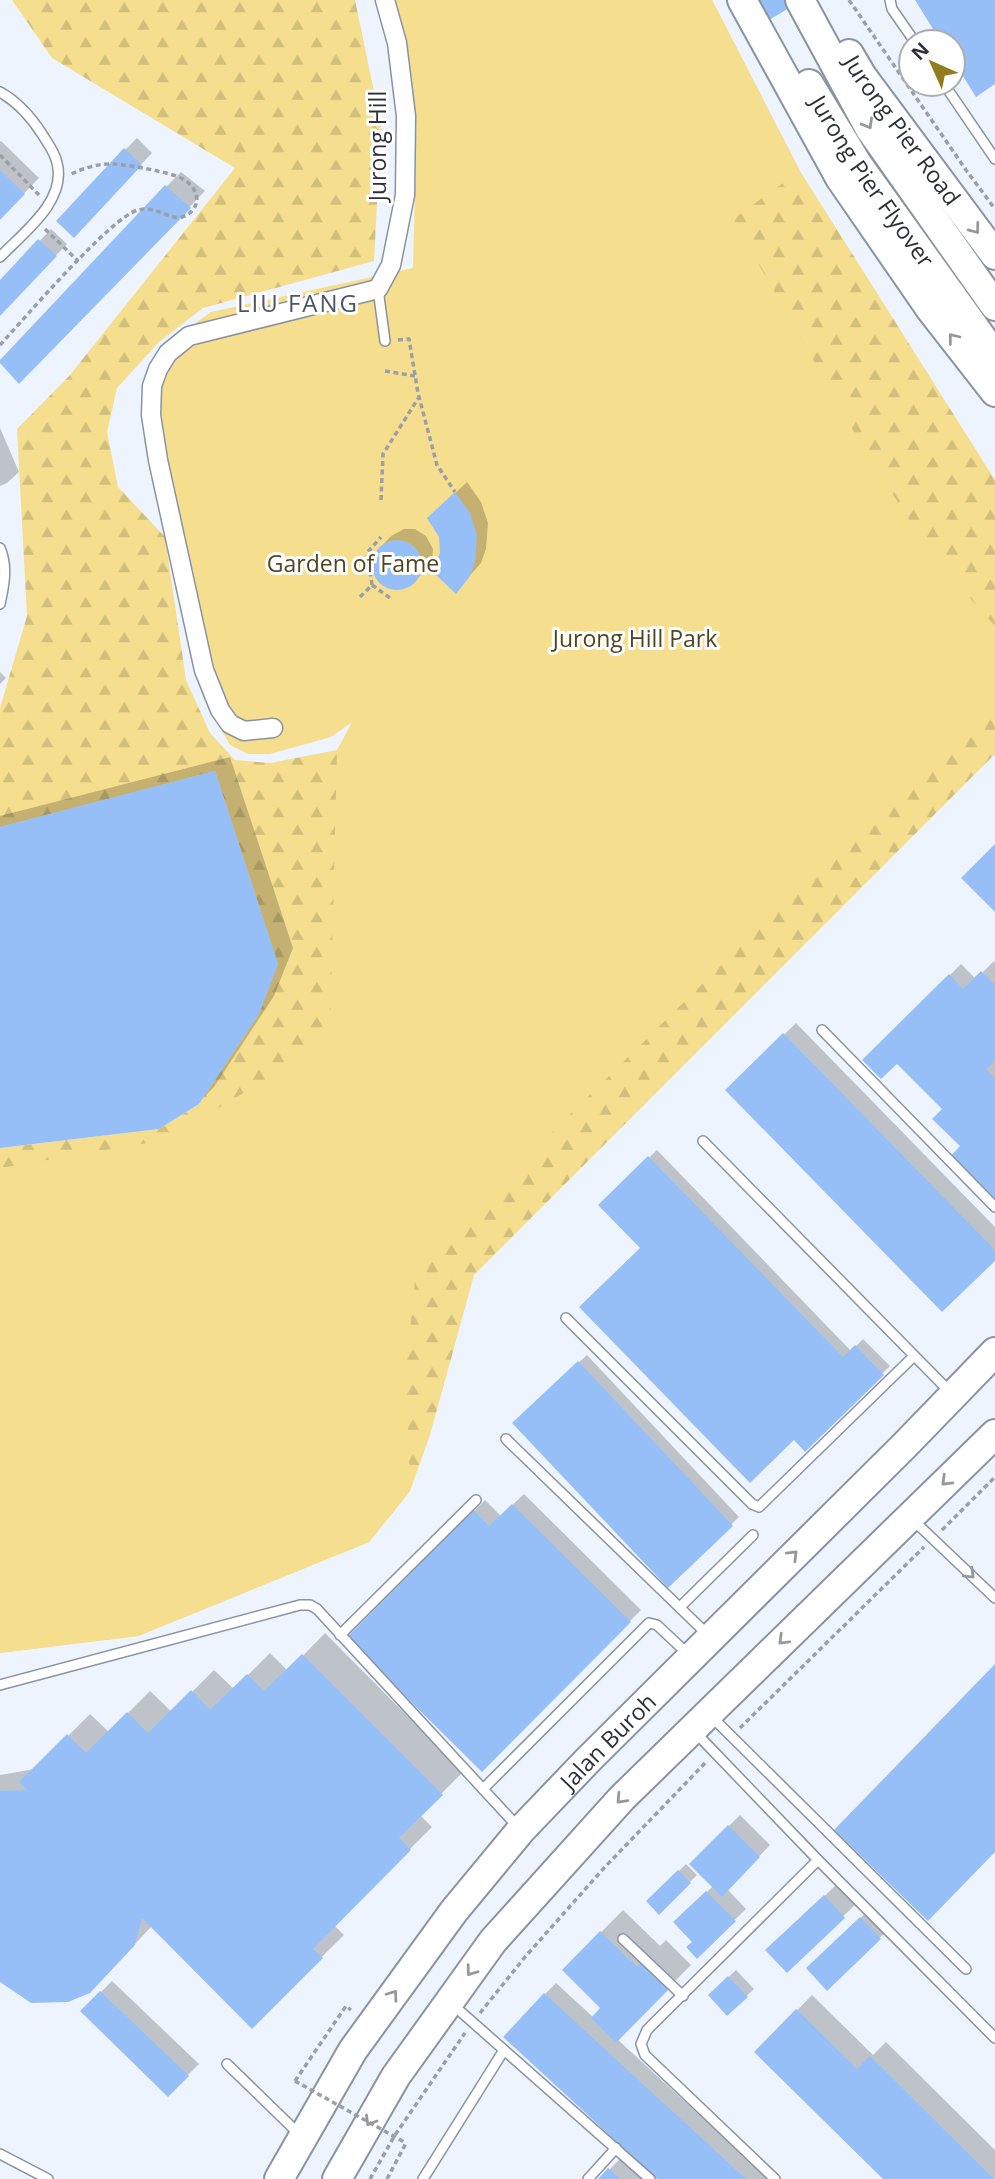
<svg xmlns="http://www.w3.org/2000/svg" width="995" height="2179" font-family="'Open Sans',sans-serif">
  <defs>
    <pattern id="forest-firs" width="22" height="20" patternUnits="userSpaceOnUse" patternTransform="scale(1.75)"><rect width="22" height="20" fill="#f6de8f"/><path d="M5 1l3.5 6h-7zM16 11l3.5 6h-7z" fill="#d3bf7c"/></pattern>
  </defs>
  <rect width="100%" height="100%" fill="#eef4fd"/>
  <!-- forest -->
  <polygon fill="url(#forest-firs)" points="12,0 355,0 381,125 374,261 203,308 159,342 117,388 107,432 118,487 165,537 186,680 210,733 235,760 270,763 337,750 442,600 457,403 405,89 712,0 800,171 995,480 995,754 474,1275 430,1435 410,1491 369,1542 138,1636 0,1653 0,1148 159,1129 199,1104 259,1014 278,964 215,771 0,827 0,708 27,616 17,429 70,375 235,168 52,58"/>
  <!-- park -->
  <polygon fill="#f6de8f" points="389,0 712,0 800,171 733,219 866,453 934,558 995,626 995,695 442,1241 415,1280 406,1371 410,1491 369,1542 138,1636 0,1653 0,1168 165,1140 330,1041 337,750 352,722 331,737 270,754 248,754 230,745 213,716 195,673 173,529 144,442 145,390 166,344 211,312 413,268 416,145"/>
  <!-- shadow -->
  <g fill="#0003">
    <polygon points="137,138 152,153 85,224 125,150"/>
    <polygon points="1,141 39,178 0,218 0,142"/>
    <polygon points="181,172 205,191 34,367 166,187"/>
    <polygon points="51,229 67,244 0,314 0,283"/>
    <polygon points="0,428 19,472 7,483 0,486"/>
    <polygon points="467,482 481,502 488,523 486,549 481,563 456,591 441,536 429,518"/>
    <polygon points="404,529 415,529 426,536 433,549 432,560 426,570 414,582 400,589 391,589 381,584 375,576 373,562 379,549 391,536"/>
    <polygon points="0,672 6,678 0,684"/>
    <polygon points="230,757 293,948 274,996 214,1087 198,1103 0,1146 0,816"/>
    <polygon points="994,961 995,963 995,1204 963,1146 944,1109 897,1061 865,1060 961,964 976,979"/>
    <polygon points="796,1023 995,1227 995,1259 728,1090"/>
    <polygon points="657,1150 851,1351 863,1339 890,1366 805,1449 642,1248 600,1205"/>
    <polygon points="587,1355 739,1517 668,1586 514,1423"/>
    <polygon points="524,1494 641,1610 482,1770 349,1638 485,1500 501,1516"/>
    <polygon points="325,1633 463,1772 420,1815 432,1827 334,1925 344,1935 252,2026 152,1926 112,1968 0,1980 0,1775 35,1769 90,1714 109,1732 150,1691 172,1712 214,1670 234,1689 270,1653 288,1671"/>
    <polygon points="740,1815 770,1845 727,1889 746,1909 697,1956 694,1941 676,1922 713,1886 691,1864"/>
    <polygon points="686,1864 697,1875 659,1912 648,1901"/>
    <polygon points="836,1885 855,1905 787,1970 768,1950"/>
    <polygon points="872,1907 891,1927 827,1988 808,1968"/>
    <polygon points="623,1910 660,1946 666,1940 691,1965 617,2039 769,2179 660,2179 545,1994 556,1983 593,2017 602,2008 564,1970"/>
    <polygon points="736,1970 754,1989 728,2014 710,1995"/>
    <polygon points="112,1981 199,2064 168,2095 82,2011"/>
    <polygon points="812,1995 873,2055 886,2042 995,2150 995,2179 886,2179 756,2052"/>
    <polygon points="625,2154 652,2179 600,2179"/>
  </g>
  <!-- building -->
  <g fill="#97bff7">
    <polygon points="752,0 802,0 766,22"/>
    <polygon points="915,0 995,0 995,84 976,97 953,60 953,42 941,42"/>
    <polygon points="124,148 142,165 74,238 56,221"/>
    <polygon points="0,170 25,194 0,220"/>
    <polygon points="165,185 191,208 19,384 0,363 0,360"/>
    <polygon points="38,239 57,256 0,316 0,280"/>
    <polygon points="455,492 470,513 477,535 475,562 470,576 456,594 432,571 440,553 439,537 427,518"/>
    <circle cx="397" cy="565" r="25"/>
    <polygon points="215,771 278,964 259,1014 199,1104 159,1129 0,1148 0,827"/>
    <polygon points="995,844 995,912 961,878"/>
    <polygon points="981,971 995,985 995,1061 986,1069 995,1078 995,1206 948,1159 960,1146 932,1119 942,1109 897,1064 881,1079 862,1060 949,974 963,989"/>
    <polygon points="783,1033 995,1250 995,1261 942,1312 725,1090"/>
    <polygon points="648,1156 843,1357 855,1345 884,1375 805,1452 794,1440 750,1483 579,1307 640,1248 598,1205"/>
    <polygon points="578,1361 733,1526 668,1588 512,1423"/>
    <polygon points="512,1504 631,1622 482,1772 346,1638 473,1510 489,1526"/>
    <polygon points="302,1654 443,1795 399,1838 411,1850 313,1949 323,1958 252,2029 142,1918 135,1945 90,1993 68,2002 31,2003 0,1982 0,1791 27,1790 19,1782 67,1734 86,1753 127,1712 148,1733 191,1690 210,1710 247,1674 264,1691"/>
    <polygon points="995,1664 995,1852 928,1921 834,1830"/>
    <polygon points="728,1825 760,1857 722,1897 689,1864"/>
    <polygon points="678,1870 691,1883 659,1915 646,1901"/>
    <polygon points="706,1891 736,1921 697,1959 686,1947 692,1942 673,1922"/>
    <polygon points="824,1895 845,1918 787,1973 765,1950"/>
    <polygon points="860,1917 881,1939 827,1991 806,1968"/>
    <polygon points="600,1931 637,1967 643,1961 670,1988 616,2043 591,2018 600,2008 562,1970"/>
    <polygon points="728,1976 748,1997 727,2016 708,1995"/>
    <polygon points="100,1991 189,2076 168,2097 80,2011"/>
    <polygon points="544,1993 746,2179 657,2179 503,2037"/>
    <polygon points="796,2009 857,2069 870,2056 994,2179 883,2179 754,2052"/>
    <polygon points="608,2168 620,2179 598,2179"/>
  </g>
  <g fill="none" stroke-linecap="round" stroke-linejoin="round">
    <!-- service casing -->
    <g stroke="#8a93a1" stroke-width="12">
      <g id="service">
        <polyline points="890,0 892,9 915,42"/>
        <polyline points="944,84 995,159"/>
        <path d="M 0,92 C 18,102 31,117 42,134 C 48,144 55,152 57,163 C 67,201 23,233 0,257"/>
        <polyline points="378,289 385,341"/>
        <path d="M 0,548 C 8,566 4,586 0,604"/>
        <polyline points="822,1030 995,1207"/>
        <polyline points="703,1141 950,1392"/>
        <polyline points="566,1318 752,1504 759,1507 914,1356"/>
        <polyline points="506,1439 709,1636"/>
        <polyline points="913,1520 995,1598"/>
        <polyline points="680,1607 753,1535"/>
        <polyline points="340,1635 476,1500"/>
        <polyline points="0,1685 300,1605 310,1605 317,1609 518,1827"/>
        <polyline points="712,1717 966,1969"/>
        <polyline points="695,1732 818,1860 995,2038"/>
        <polyline points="483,1789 649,1623 657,1625 690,1656"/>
        <polyline points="623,1939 683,1996"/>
        <polyline points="452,2004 650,2179"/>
        <polyline points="227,2064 299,2134"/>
        <polyline points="0,2154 48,2179"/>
        <polyline points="423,2179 504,2050"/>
        <polyline points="588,2179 616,2148"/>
        <polyline points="775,2179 645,2055 641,2044 647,2030 818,1860"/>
      </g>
    </g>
    <!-- minor casing -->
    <g stroke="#8a93a1" stroke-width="21">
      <polyline id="minor" points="273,728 244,731 230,724 220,710 204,670 158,460 151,415 152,386 158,369 168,353 189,336 378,289 391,265 405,195 406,116 397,43 385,0"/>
    </g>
    <!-- primary casing -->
    <g stroke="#8a93a1" stroke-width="32">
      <g id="primary">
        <polyline points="742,0 840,178 931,310 995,392"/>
        <polyline points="800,0 870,129 995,306"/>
        <path id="s1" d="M 849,54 L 862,76 L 995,255"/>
        <path id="s2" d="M 809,84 L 858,165 L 995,356"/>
        <path id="s3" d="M 279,2179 L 353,2050 L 454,1911 L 521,1830 L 588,1760 L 905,1445 L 995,1352"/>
        <polyline points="337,2179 396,2076 493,1941 622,1798 995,1434"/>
      </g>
    </g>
    <!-- path -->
    <g stroke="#9ba0a7" stroke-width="3.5" stroke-dasharray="5 3.5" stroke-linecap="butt">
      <polyline points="849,0 966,170 995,209"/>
      <polyline points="0,155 40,196"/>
      <polyline points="45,229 78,261"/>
      <polyline points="398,340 409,339 418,393 437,465 455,492"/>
      <path d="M 0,345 C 24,319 112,216 138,210 C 154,206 164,216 179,218 C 202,212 202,190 183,179 C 171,172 128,165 114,164 C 100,163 84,168 71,174"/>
      <polyline points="385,371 415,376"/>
      <polyline points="381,500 383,454 419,397"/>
      <polyline points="372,585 390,598"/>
      <polyline points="360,597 372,585 367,553 381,537"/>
      <polyline points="942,1530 995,1477"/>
      <polyline points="740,1728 924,1547"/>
      <polyline points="480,2013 525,1957 604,1868 707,1761"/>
      <polyline points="295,2081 346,2006 351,2010"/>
      <polyline points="370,2179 395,2135 465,2033"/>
      <polyline points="387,2179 406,2143"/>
    </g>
    <!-- service -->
    <use href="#service" stroke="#fff" stroke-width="9"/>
    <!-- minor -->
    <use href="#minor" stroke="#fff" stroke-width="18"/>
    <!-- primary -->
    <use href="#primary" stroke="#fff" stroke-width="28"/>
    <!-- path-bridge -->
    <polyline stroke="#9ba0a7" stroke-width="3.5" stroke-dasharray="5 3.5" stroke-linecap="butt" points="295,2081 406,2143"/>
  </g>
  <!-- one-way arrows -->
  <defs><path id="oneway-chevron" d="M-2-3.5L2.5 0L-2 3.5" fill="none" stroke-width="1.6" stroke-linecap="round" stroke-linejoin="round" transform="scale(1.75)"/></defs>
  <g stroke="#96989a">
    <use href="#oneway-chevron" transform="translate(868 124) rotate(60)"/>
    <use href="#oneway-chevron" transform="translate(975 229) rotate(53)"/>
    <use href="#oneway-chevron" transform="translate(953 338) rotate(-128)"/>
    <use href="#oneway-chevron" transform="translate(946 1481) rotate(136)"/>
    <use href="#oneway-chevron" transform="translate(793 1555) rotate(-45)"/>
    <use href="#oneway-chevron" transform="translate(970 1574) rotate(44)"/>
    <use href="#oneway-chevron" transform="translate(783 1640) rotate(136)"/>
    <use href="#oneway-chevron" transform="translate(621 1799) rotate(133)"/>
    <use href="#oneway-chevron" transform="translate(471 1971) rotate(126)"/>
    <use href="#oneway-chevron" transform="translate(393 1995) rotate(-54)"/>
    <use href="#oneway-chevron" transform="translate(370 2121) rotate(120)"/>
  </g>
  <g text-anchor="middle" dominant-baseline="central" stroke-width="6" stroke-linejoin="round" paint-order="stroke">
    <!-- street labels -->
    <g font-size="23" fill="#2c3036" stroke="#fff">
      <text stroke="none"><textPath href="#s1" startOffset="93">Jurong Pier Road</textPath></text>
      <text transform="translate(377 146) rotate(-90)">Jurong Hill</text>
      <text stroke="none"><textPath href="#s2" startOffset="116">Jurong Pier Flyover</textPath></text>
      <text stroke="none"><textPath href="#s3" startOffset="550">Jalan Buroh</textPath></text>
    </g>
    <!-- park labels -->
    <g font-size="23" fill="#514620" stroke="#fff">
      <text x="353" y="563">Garden of Fame</text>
      <text x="635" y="638">Jurong Hill Park</text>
    </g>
    <!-- neighbourhood labels -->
    <g font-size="24" letter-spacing="2" fill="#4c5561" stroke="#fff">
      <text x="298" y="302">LIU FANG</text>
    </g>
  </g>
  <!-- north arrow -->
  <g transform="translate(932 63) rotate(315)"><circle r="33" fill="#ffffff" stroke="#abacaf" stroke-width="2"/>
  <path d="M0-5L12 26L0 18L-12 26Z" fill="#937b22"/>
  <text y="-10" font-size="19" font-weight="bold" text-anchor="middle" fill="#2c3036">N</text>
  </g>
</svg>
